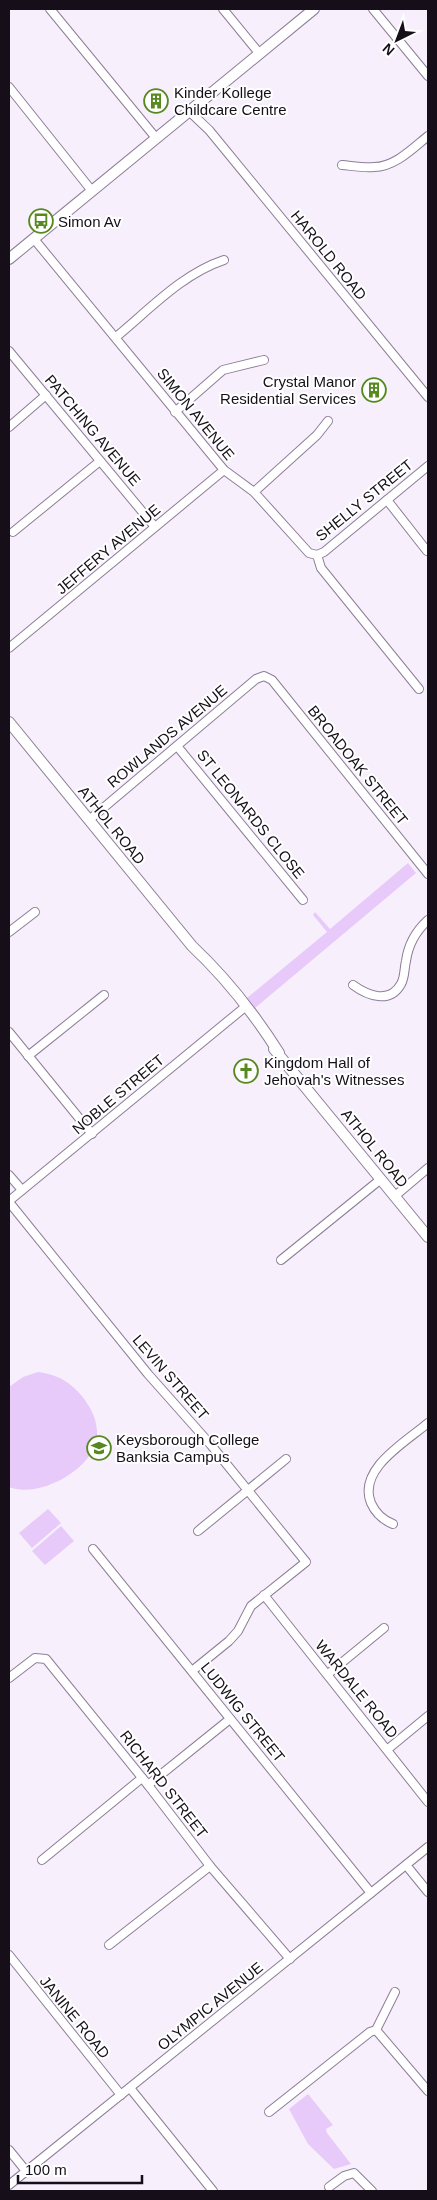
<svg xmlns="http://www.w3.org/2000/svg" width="437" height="2200" font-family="Arial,sans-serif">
  <rect width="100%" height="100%" fill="#f7f0fc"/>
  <!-- green -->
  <g fill="#e7cafa">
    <polygon points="408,863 416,873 255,1008 247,998 327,932 313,915 315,912 330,929"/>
    <path d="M 38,1372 C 58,1375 67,1380 81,1395 C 91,1407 98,1421 97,1437 C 93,1470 38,1499 9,1487 L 9,1387 L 23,1377 Z"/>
    <polygon points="48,1509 61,1523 32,1548 19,1533"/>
    <polygon points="61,1526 74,1541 45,1565 32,1551"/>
    <polygon points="308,2094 333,2125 326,2129 327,2133 351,2164 334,2169 308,2144 289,2109"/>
  </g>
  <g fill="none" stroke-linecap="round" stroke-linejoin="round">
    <!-- minor casing -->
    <g stroke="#8e7d98" stroke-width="10">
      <g id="minor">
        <polyline points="50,9 156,138"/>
        <polyline points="223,9 259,53"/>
        <polyline points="373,9 428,76"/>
        <polyline points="9,87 92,191"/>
        <polyline points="189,111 209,130 428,397"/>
        <path d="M 342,165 C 353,166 364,168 374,167 C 395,167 413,148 428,136"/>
        <polyline points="34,239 224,470 254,492 309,553 317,555 321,568 419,689"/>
        <path d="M 116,337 C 150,309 182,274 224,260"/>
        <polyline points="9,351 155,527"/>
        <polyline points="175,412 223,370 264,360"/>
        <polyline points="9,427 46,395"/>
        <polyline points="254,492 317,435 328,421"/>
        <polyline points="387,500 427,551"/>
        <polyline points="13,532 100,461"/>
        <polyline points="317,555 324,552 428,466"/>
        <polyline points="9,648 224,470"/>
        <polyline points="177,746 303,900"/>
        <polyline points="89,820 256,679 264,676 272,680 428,874"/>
        <polyline points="9,932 35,912"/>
        <path d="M 353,985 C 368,996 390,1004 401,984 C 405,977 404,969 406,961 C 408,946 416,931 428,920"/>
        <polyline points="9,1032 92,1134"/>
        <polyline points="28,1056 104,995"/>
        <polyline points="9,1175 22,1190"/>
        <polyline points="395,1196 428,1168"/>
        <polyline points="9,1201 245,1007"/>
        <polyline points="9,1202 148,1374 211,1445 306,1562 251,1606 238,1631 229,1641 192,1671"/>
        <polyline points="281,1260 381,1179"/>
        <path d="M 393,1524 C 383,1520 375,1512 371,1503 C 357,1469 407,1441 428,1423"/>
        <polyline points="198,1531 286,1459"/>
        <polyline points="93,1549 371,1893"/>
        <polyline points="264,1595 428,1802"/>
        <polyline points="328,1674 384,1628"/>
        <polyline points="9,1678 35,1658 46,1659 148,1785 210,1866 290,1959"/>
        <polyline points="388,1749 428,1716"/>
        <polyline points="148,1785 230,1719"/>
        <polyline points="42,1860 142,1778"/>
        <polyline points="406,1865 428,1892"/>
        <polyline points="109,1945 210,1866"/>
        <polyline points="9,1955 121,2095"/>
        <polyline points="376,2030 428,2091"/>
        <polyline points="130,2088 213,2191"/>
        <polyline points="269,2112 370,2032 376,2030 395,1992"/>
        <polyline points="9,2150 26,2171"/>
        <polyline points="9,2185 428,1847"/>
        <polyline points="329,2187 344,2176 354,2173 372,2191"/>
      </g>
    </g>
    <!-- major casing -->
    <g stroke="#8e7d98" stroke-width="12">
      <g id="major">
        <polyline points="9,259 314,9"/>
        <path d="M 9,722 L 192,946 C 225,977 255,1015 279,1053"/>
        <polyline points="274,1049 428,1237"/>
      </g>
    </g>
    <!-- minor -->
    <use href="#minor" stroke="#fff" stroke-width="8"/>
    <!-- major -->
    <use href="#major" stroke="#fff" stroke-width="10"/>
  </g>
  <!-- icons -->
  <defs>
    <g id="building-ring" transform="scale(1.25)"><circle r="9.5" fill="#fff" stroke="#56891f" stroke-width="1.5"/><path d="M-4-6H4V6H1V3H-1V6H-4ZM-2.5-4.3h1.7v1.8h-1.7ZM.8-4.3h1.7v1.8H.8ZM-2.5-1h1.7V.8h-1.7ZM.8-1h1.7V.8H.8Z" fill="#56891f"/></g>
    <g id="bus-ring" transform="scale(1.25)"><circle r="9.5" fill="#fff" stroke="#56891f" stroke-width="1.5"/><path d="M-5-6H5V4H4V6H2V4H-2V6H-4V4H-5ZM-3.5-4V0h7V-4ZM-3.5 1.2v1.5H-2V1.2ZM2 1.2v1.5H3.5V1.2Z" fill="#56891f"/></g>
    <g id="church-ring" transform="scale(1.25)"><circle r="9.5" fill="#fff" stroke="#56891f" stroke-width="1.5"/><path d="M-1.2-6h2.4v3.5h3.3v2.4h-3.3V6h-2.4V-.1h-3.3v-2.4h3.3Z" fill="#56891f"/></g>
    <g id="school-ring" transform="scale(1.25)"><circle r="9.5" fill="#fff" stroke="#56891f" stroke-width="1.5"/><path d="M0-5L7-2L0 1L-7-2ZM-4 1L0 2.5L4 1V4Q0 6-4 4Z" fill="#56891f"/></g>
  </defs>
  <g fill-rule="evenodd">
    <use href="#building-ring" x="156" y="101"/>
    <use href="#bus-ring" x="41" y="221"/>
    <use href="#building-ring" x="374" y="390"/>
    <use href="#church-ring" x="246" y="1071"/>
    <use href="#school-ring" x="99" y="1448"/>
  </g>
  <g text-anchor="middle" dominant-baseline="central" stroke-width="4" stroke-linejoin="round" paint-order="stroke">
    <!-- poi labels -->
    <g font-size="15" fill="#160f19" stroke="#fff" text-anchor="start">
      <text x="174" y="92">Kinder Kollege<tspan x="174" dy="17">Childcare Centre</tspan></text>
      <text x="58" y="221">Simon Av</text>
      <text x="356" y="381" text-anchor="end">Crystal Manor<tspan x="356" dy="17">Residential Services</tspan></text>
      <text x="264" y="1062">Kingdom Hall of<tspan x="264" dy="17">Jehovah's Witnesses</tspan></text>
      <text x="116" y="1439">Keysborough College<tspan x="116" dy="17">Banksia Campus</tspan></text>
    </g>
    <!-- street labels -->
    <g font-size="15" fill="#160f19" stroke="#fff">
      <text transform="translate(329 255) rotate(51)">HAROLD ROAD</text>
      <text transform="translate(196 414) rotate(51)">SIMON AVENUE</text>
      <text transform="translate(93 430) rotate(50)">PATCHING AVENUE</text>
      <text transform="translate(364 500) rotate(-39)">SHELLY STREET</text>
      <text transform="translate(108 549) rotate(-40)">JEFFERY AVENUE</text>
      <text transform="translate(167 736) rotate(-40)">ROWLANDS AVENUE</text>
      <text transform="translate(358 765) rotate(51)">BROADOAK STREET</text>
      <text transform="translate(251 814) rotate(51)">ST LEONARDS CLOSE</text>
      <text transform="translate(112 825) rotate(51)">ATHOL ROAD</text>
      <text transform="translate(118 1094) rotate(-40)">NOBLE STREET</text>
      <text transform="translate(375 1148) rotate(51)">ATHOL ROAD</text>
      <text transform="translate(171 1377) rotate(49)">LEVIN STREET</text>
      <text transform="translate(357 1689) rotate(51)">WARDALE ROAD</text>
      <text transform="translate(243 1712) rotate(51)">LUDWIG STREET</text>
      <text transform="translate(164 1784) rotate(52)">RICHARD STREET</text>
      <text transform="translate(210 2006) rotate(-39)">OLYMPIC AVENUE</text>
      <text transform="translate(75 2017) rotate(51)">JANINE ROAD</text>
    </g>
  </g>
  <!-- border -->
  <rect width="437" height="2200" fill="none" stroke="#160f19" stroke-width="20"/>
  <!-- north arrow -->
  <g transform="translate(397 40) rotate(222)" stroke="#ffffff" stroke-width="4" paint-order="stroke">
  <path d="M0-4L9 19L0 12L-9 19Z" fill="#160f19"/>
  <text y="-8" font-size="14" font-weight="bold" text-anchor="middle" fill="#160f19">N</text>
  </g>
  <!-- scale -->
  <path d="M18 2175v8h124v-8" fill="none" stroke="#160f19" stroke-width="2.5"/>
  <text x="25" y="2175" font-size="15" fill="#160f19" stroke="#ffffff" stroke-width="4" paint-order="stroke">100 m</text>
</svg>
